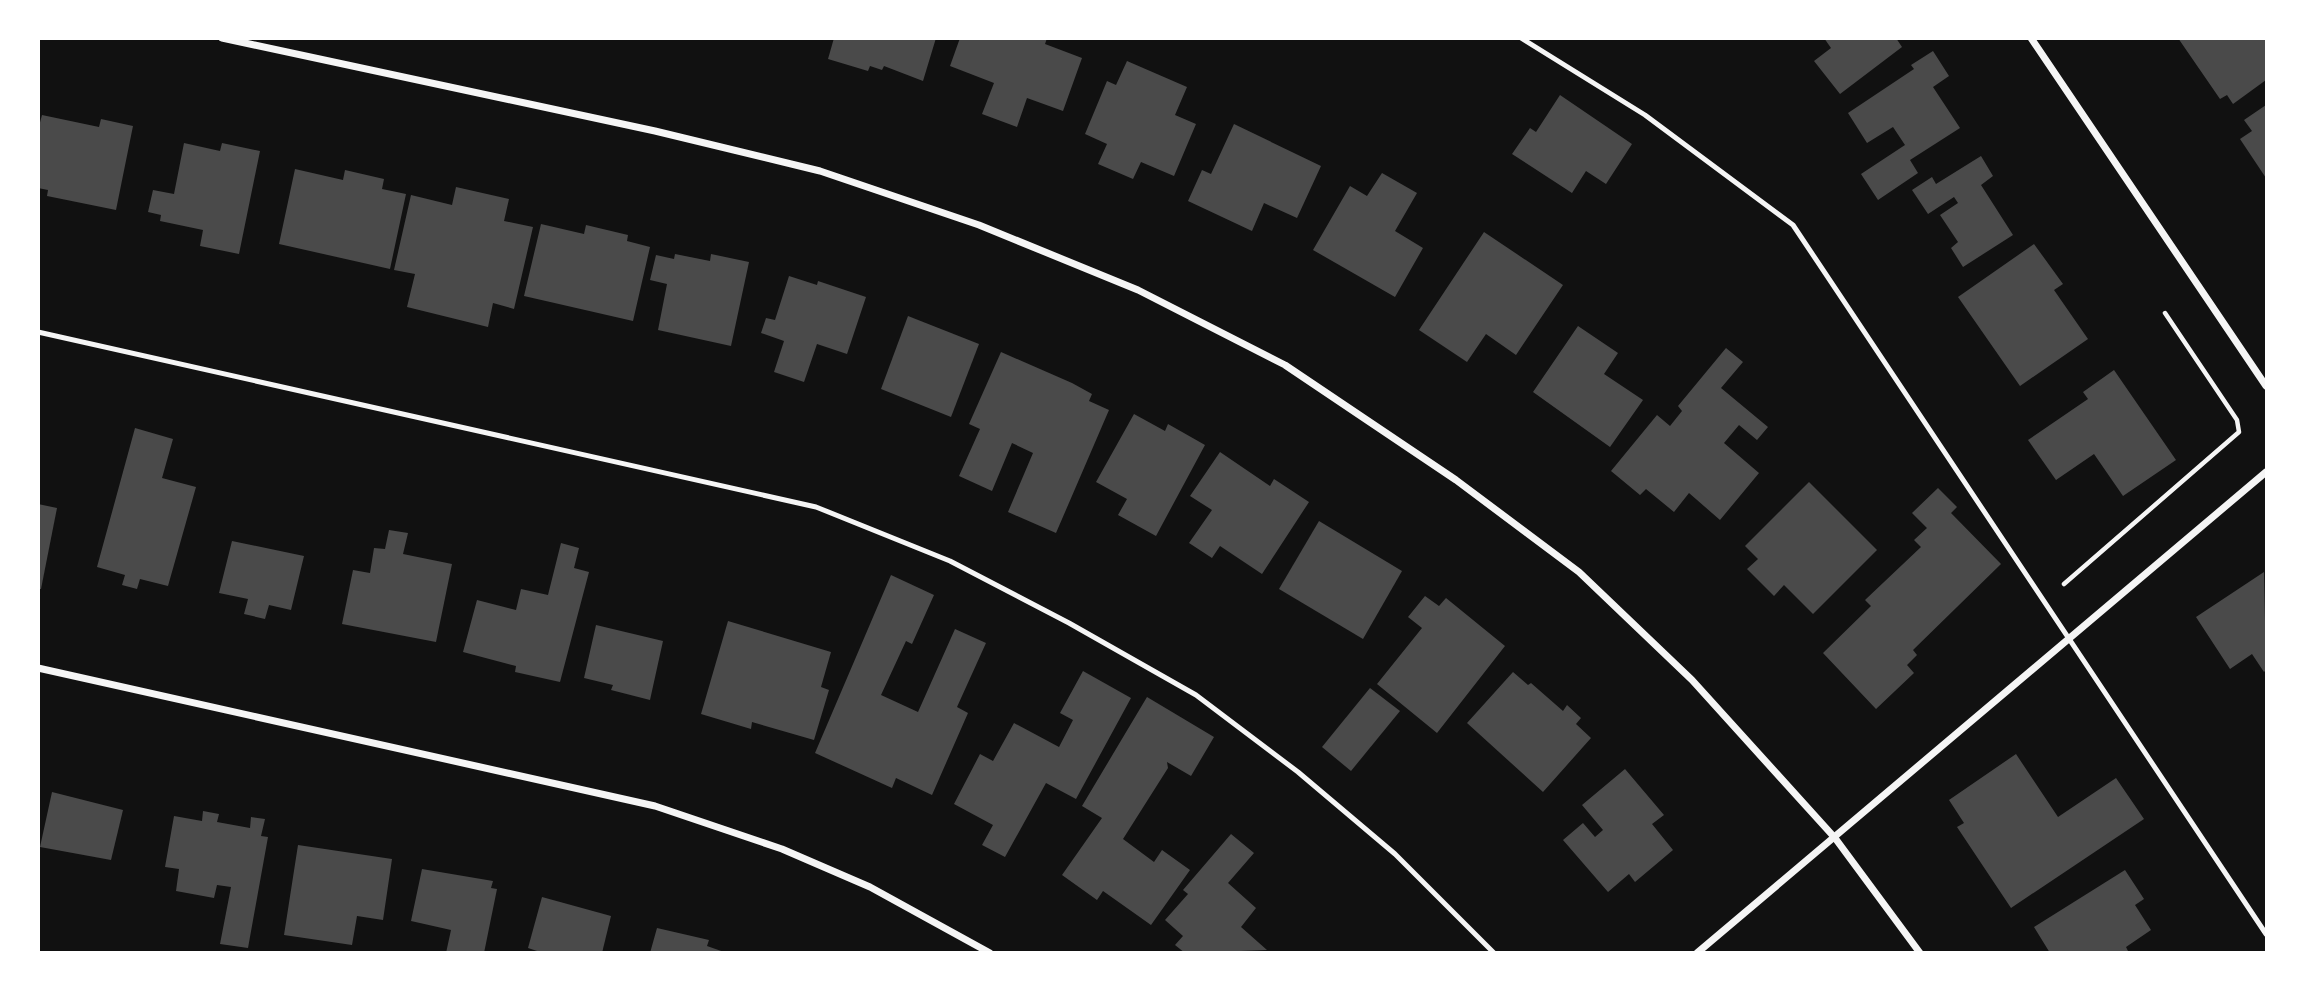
<svg xmlns="http://www.w3.org/2000/svg" width="2305" height="991" font-family="Manrope,sans-serif">
  <rect width="100%" height="100%" fill="#111"/>
  <!-- building -->
  <g fill="#4a4a4a">
    <polygon points="834,38 936,38 923,81 884,66 882,70 870,66 868,71 828,59"/>
    <polygon points="960,38 1047,38 1045,44 1082,58 1063,111 1027,98 1017,127 982,114 994,83 950,66"/>
    <polygon points="1824,38 1896,38 1902,47 1840,94 1814,61 1831,48"/>
    <polygon points="2178,38 2265,38 2266,80 2233,104 2227,95 2220,99"/>
    <polygon points="1933,51 1949,76 1933,87 1960,128 1910,160 1918,173 1878,200 1861,174 1905,145 1893,127 1867,143 1848,113 1914,69 1911,65"/>
    <polygon points="1127,61 1187,87 1175,115 1196,124 1174,176 1141,162 1133,179 1098,164 1107,144 1085,134 1107,81 1116,85"/>
    <polygon points="1560,95 1632,144 1606,184 1586,171 1572,193 1512,154 1530,128 1536,132"/>
    <polygon points="2266,105 2266,178 2240,139 2252,131 2244,120"/>
    <polygon points="42,115 99,127 101,119 133,126 116,210 47,196 48,190 38,188 38,130"/>
    <polygon points="1234,124 1321,166 1297,218 1264,203 1252,231 1188,201 1202,170 1211,174"/>
    <polygon points="184,143 220,151 222,143 260,151 239,254 200,246 203,230 160,221 161,215 148,212 153,190 174,194"/>
    <polygon points="1981,156 1993,176 1981,185 2013,235 1963,267 1951,248 1958,242 1940,215 1958,203 1954,197 1928,214 1912,190 1932,177 1936,184"/>
    <polygon points="295,169 343,180 345,170 384,179 382,189 406,194 390,269 279,244"/>
    <polygon points="1382,173 1417,193 1395,231 1423,248 1395,297 1313,250 1350,186 1367,196"/>
    <polygon points="456,187 509,199 504,221 533,227 514,309 493,303 488,327 407,307 415,274 394,270 411,195 452,205"/>
    <polygon points="541,224 584,234 586,225 628,235 627,241 650,247 633,321 524,296"/>
    <polygon points="1484,232 1563,285 1516,355 1486,334 1467,362 1419,330"/>
    <polygon points="2034,244 2063,284 2054,290 2088,339 2020,386 1958,297"/>
    <polygon points="675,254 710,261 711,254 749,262 731,346 658,330 667,284 650,280 656,255 674,259"/>
    <polygon points="789,276 817,285 818,281 866,297 847,354 817,344 804,382 774,372 784,341 761,333 766,318 775,320"/>
    <polygon points="908,316 979,344 951,417 881,389"/>
    <polygon points="1578,326 1618,353 1604,374 1643,400 1610,447 1533,392"/>
    <polygon points="1726,348 1743,362 1721,388 1768,427 1757,440 1739,425 1724,443 1759,473 1720,520 1689,493 1674,512 1646,489 1640,495 1611,471 1657,415 1670,426 1682,411 1678,406"/>
    <polygon points="1001,352 1072,383 1092,394 1089,401 1109,410 1056,533 1008,512 1033,453 1012,443 992,491 959,476 980,429 969,424"/>
    <polygon points="2114,370 2176,460 2123,496 2094,454 2056,480 2028,440 2088,399 2083,392"/>
    <polygon points="1134,414 1165,431 1168,424 1205,445 1156,536 1118,515 1127,499 1096,482"/>
    <polygon points="135,428 173,439 162,478 196,487 168,586 140,579 137,589 122,585 125,575 97,567"/>
    <polygon points="1220,452 1270,486 1274,479 1309,502 1262,574 1220,546 1212,558 1189,543 1212,510 1190,496"/>
    <polygon points="1809,482 1877,550 1813,614 1784,585 1774,596 1747,569 1758,559 1745,546"/>
    <polygon points="1938,488 1957,507 1951,513 2001,564 1913,650 1917,655 1907,665 1914,673 1876,709 1823,653 1871,606 1865,600 1921,547 1914,540 1927,528 1912,513"/>
    <polygon points="38,504 57,508 41,589 38,589"/>
    <polygon points="1319,521 1402,571 1363,639 1279,589"/>
    <polygon points="389,530 408,533 403,554 452,564 436,642 342,624 353,570 370,573 374,548 385,549"/>
    <polygon points="232,541 304,556 291,610 269,605 265,619 244,614 248,599 219,593"/>
    <polygon points="561,543 579,548 574,568 589,572 560,682 515,672 516,666 463,652 477,600 516,610 521,589 548,595"/>
    <polygon points="2264,572 2266,670 2264,672 2252,654 2230,669 2196,617"/>
    <polygon points="891,575 934,595 912,644 906,641 881,695 918,712 955,629 986,643 957,707 968,713 932,795 896,778 892,788 815,753"/>
    <polygon points="1425,596 1439,606 1446,598 1505,646 1437,733 1377,684 1422,628 1408,617"/>
    <polygon points="728,621 831,652 821,687 829,690 814,740 752,722 751,729 701,714"/>
    <polygon points="596,625 663,641 650,700 611,690 613,685 584,678"/>
    <polygon points="1083,671 1131,698 1076,799 1046,783 1005,857 982,845 993,825 954,804 980,754 993,761 1014,723 1059,747 1073,720 1060,713"/>
    <polygon points="1513,672 1528,685 1531,683 1563,711 1567,705 1581,718 1576,724 1591,738 1543,792 1467,723"/>
    <polygon points="1370,688 1400,711 1351,771 1322,747"/>
    <polygon points="1147,697 1214,737 1191,776 1167,762 1168,768 1123,839 1154,862 1162,850 1190,870 1151,925 1103,891 1097,900 1062,875 1102,818 1082,806"/>
    <polygon points="2016,754 2058,817 2116,778 2144,819 2011,908 1957,827 1964,823 1949,800"/>
    <polygon points="1625,769 1664,815 1652,824 1673,850 1635,882 1629,874 1608,892 1563,840 1583,823 1595,837 1603,830 1582,805"/>
    <polygon points="52,792 123,810 111,860 40,847"/>
    <polygon points="203,811 219,814 217,822 250,828 251,817 265,819 261,836 268,837 248,948 220,944 231,887 217,885 214,898 176,891 179,869 165,867 174,816 202,821"/>
    <polygon points="1231,834 1254,853 1228,883 1256,908 1241,927 1267,950 1185,953 1175,945 1183,936 1165,920 1188,894 1183,890"/>
    <polygon points="298,845 392,859 383,920 357,916 352,945 284,935"/>
    <polygon points="422,869 493,881 491,888 497,889 484,953 446,953 451,930 411,921"/>
    <polygon points="2125,870 2144,899 2135,905 2151,930 2126,947 2129,953 2050,953 2034,927"/>
    <polygon points="542,897 611,916 602,953 543,953 528,948"/>
    <polygon points="657,928 709,940 707,946 727,953 650,953"/>
  </g>
  <g fill="none" stroke-linecap="round" stroke-linejoin="round">
    <!-- path -->
    <polyline stroke="#f5f5f5" stroke-width="4.5" points="2064,584 2239,432 2237,420 2165,313"/>
    <!-- service -->
    <g stroke="#f5f5f5" stroke-width="5">
      <polyline points="1521,38 1645,115 1793,225 2266,934"/>
      <polyline points="38,332 816,507 950,561 1069,623 1196,695 1298,772 1395,854 1494,953"/>
    </g>
    <!-- minor -->
    <g stroke="#f5f5f5" stroke-width="7">
      <polyline points="222,38 655,131 820,171 979,225 1138,290 1285,365 1456,480 1579,572 1692,680 1835,838 1920,953"/>
      <polyline points="2031,38 2266,386"/>
      <polyline points="38,668 655,806 782,849 870,887 990,953"/>
      <polyline points="1697,953 2266,472"/>
    </g>
  </g>
  <!-- border -->
  <rect width="2305" height="991" fill="none" stroke="#ffffff" stroke-width="80"/>
</svg>
